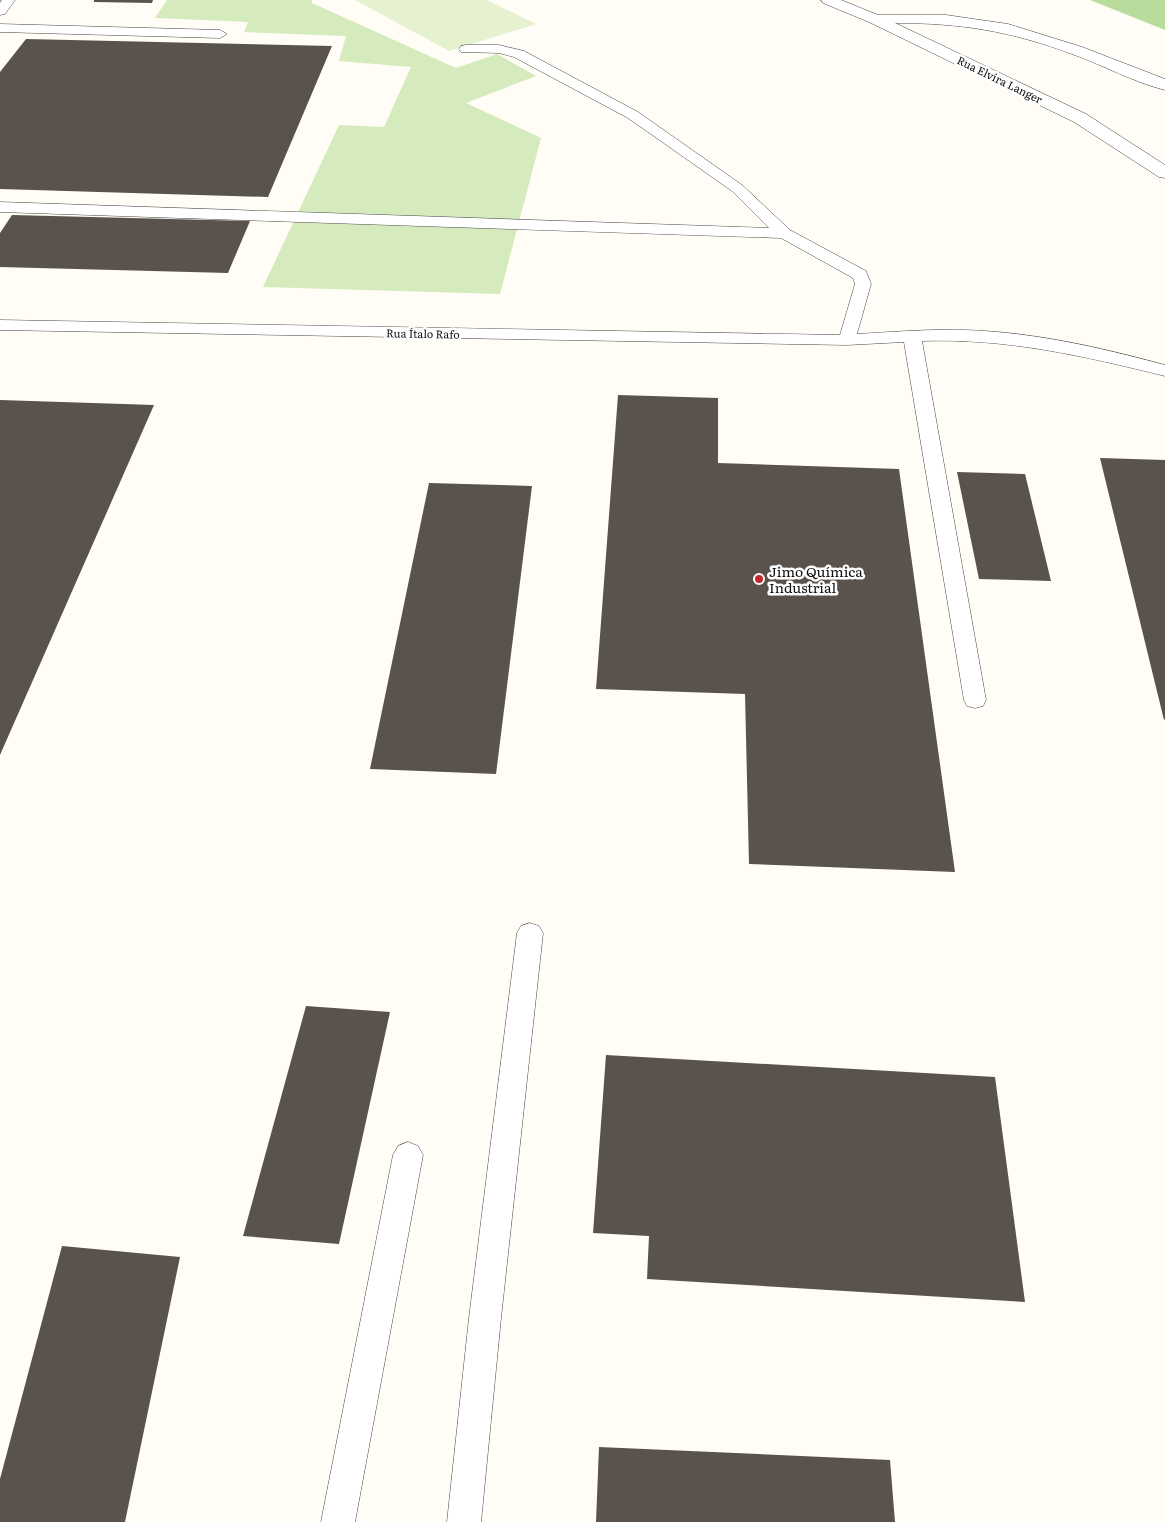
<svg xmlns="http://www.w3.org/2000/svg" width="1165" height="1522" font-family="Literata,serif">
  <rect width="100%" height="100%" fill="#fffdf5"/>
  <!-- green -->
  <polygon fill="#d5ebbd" points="167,0 312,0 312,3 456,68 497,54 536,76 466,103 541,138 500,294 263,287 339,125 384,127 411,67 339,61 346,36 244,32 248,22 155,18"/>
  <!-- forest -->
  <polygon fill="#b9dc9c" points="1090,0 1165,0 1165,30"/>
  <!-- pitch -->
  <polygon fill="#e6f2cf" points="355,0 487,0 536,24 449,51"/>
  <!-- building -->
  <g fill="#5a524d">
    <polygon points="94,0 153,0 152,3 94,2"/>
    <polygon points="26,39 332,46 268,197 0,189 0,72"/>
    <polygon points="12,215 250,221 228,273 0,267 0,233"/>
    <polygon points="618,395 718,398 718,463 899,469 955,872 749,864 745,694 596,689"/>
    <polygon points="0,400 154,405 0,755"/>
    <polygon points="1100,458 1165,460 1165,719 1164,720"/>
    <polygon points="957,472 1025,474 1051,581 979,579"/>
    <polygon points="429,483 532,486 496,774 370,769"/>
    <polygon points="306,1006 390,1012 339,1244 243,1236"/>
    <polygon points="606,1055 995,1077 1025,1302 647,1279 649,1236 593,1233"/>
    <polygon points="62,1246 180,1257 125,1522 0,1522 0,1479"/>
    <polygon points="599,1447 890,1460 895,1522 596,1522"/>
  </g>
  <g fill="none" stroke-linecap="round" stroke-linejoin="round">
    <!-- lane casing -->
    <g stroke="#444" stroke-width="1">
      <g id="lane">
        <polygon points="2,0 15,0 5,14 0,15 0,3"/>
        <polygon points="0,24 220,30 227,34 220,38 0,32"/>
        <path d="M 466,45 L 499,45 L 524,51 L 638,112 L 742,185 L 790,230 L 866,271 L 871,284 L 857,334 C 893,332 928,329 964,330 C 1032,332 1099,347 1165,365 L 1165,376 C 1084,356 1006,338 922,341 L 986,700 L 983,706 L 975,708 L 967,706 L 964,700 L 904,342 L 847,345 L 0,330 L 0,320 L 840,335 L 855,284 L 853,278 L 781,238 L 0,212 L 0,202 L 769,228 L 732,191 L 628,118 L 514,57 L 499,53 L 461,52 L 459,49 L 461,46 Z"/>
        <polygon points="530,923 539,926 543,933 501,1318 481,1522 447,1522 469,1318 517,933 521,926"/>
        <polygon points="408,1142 418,1146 423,1155 355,1522 321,1522 393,1155 398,1146"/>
      </g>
    </g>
    <!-- street casing -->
    <g stroke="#444" stroke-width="1">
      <path id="street" d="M 821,0 L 841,0 L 878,15 L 946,15 L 1008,24 L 1082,47 L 1165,79 L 1165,90 C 1133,82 1103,65 1072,54 C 1010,31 961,23 895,23 L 1086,114 L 1165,165 L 1165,178 L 1159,177 L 1074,122 L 869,22 L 823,3 Z"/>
    </g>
    <!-- lane -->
    <use href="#lane" fill="#fff" fill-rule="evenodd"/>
    <!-- street -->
    <use href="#street" fill="#fff" fill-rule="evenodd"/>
  </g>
  <!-- markers -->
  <circle fill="#c4262e" stroke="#fff" stroke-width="2" cx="759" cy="579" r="5"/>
  <g text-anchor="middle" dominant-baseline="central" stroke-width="5" stroke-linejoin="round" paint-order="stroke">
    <!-- far-street labels -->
    <g font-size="11" fill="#111" stroke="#fff">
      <text transform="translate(1000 79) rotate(26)">Rua Elvira Langer</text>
      <text transform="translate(423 333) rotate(1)">Rua Ítalo Rafo</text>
    </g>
    <!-- poi labels -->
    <g font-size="14" fill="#111" stroke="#fff" text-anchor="start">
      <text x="769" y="571">Jimo Química<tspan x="769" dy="16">Industrial</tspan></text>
    </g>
  </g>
</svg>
